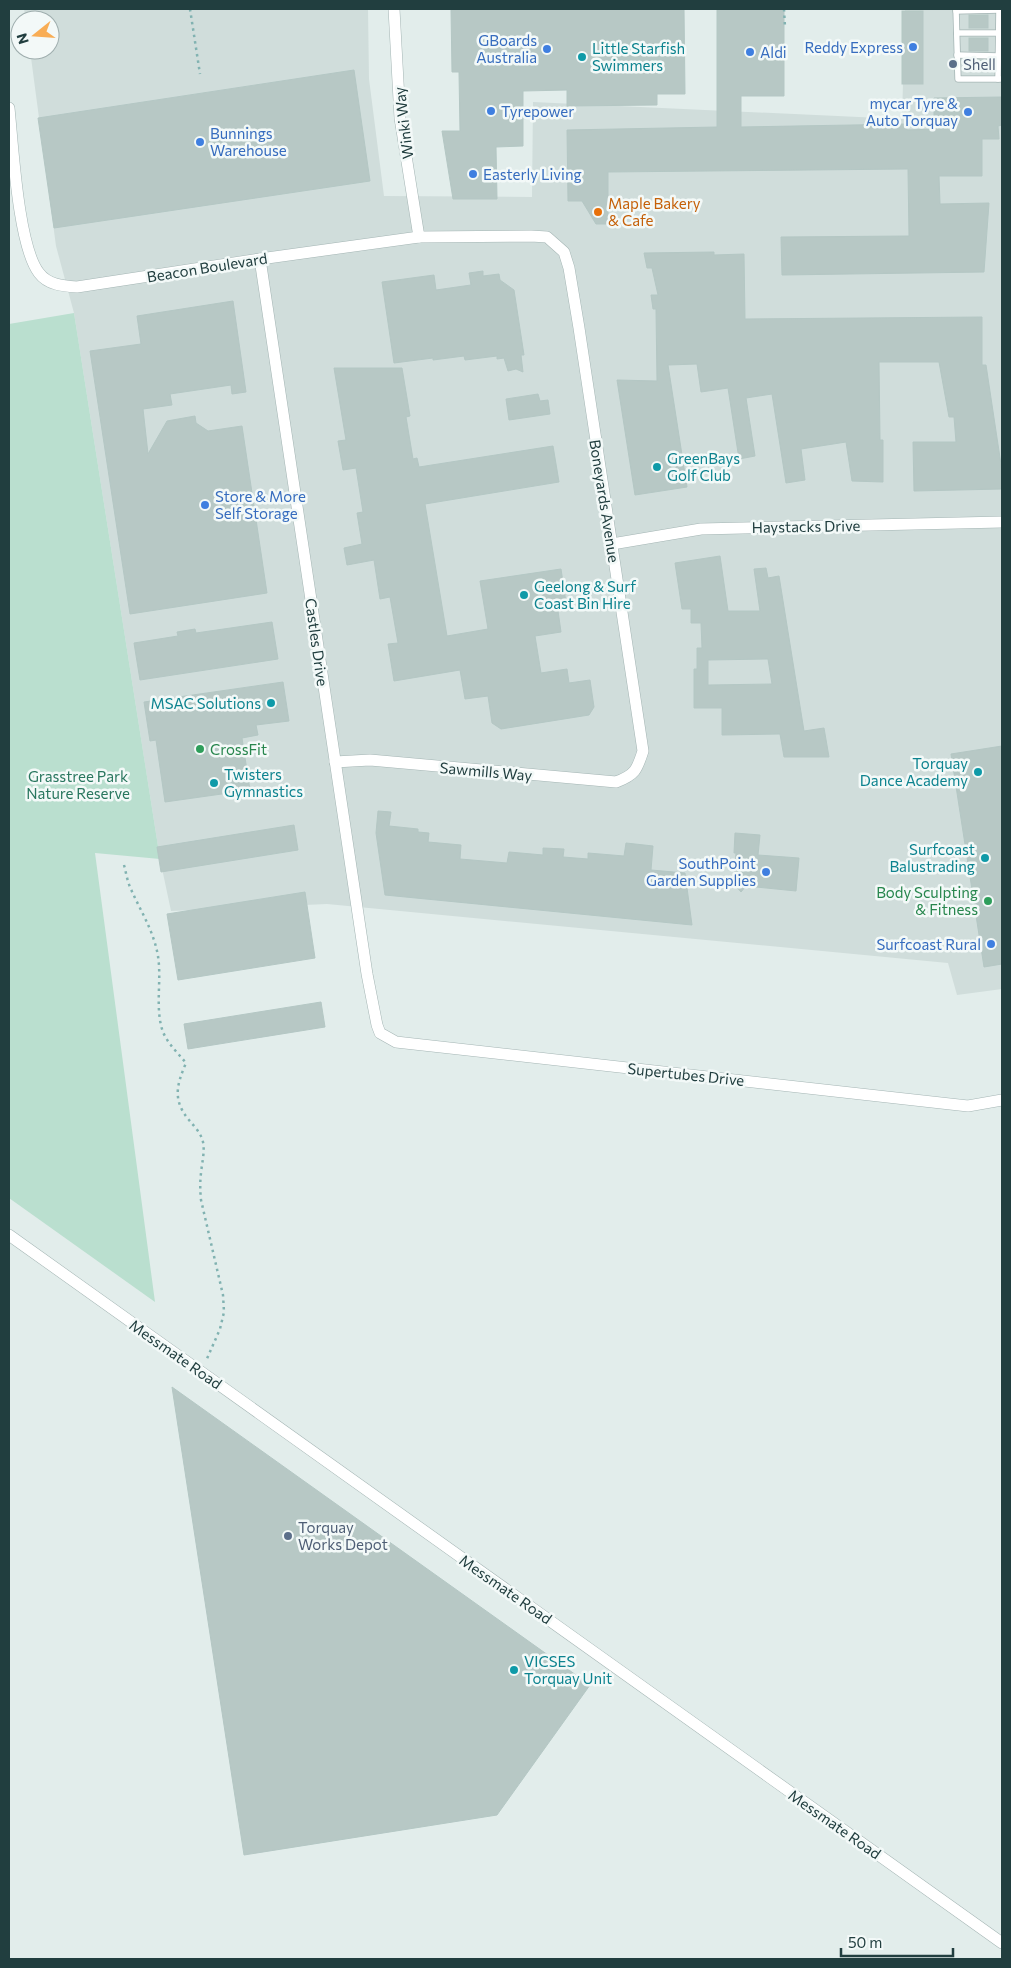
<svg xmlns="http://www.w3.org/2000/svg" width="1011" height="1968" font-family="Commissioner,sans-serif">
  <rect width="100%" height="100%" fill="#e2edeb"/>
  <!-- built -->
  <polygon fill="#d0dddb" points="24,9 368,9 369,79 384,196 532,197 533,102 902,119 905,9 1002,9 1002,989 957,995 948,963 327,904 171,911 160,859 74,313 56,246 30,50 50,50 50,20 26,20"/>
  <!-- green -->
  <polygon fill="#badfcf" points="74,313 160,859 95,853 155,1302 9,1198 9,324"/>
  <!-- building -->
  <g fill="#b7c8c5" stroke="#b4c7c4" fill-rule="evenodd">
    <polygon points="451,9 684,9 685,94 657,94 657,105 567,106 567,90 523,91 523,146 496,147 497,199 453,199 442,131 460,131 459,72 452,72"/>
    <polygon points="717,9 784,9 784,96 741,96 741,127 907,124 907,130 934,129 934,98 1002,97 1002,125 998,126 999,139 982,139 982,176 939,176 940,204 989,203 984,272 782,275 781,237 909,236 908,169 608,172 608,224 596,224 582,201 568,201 567,130 717,127"/>
    <rect x="902" y="11" width="21" height="73"/>
    <rect x="969" y="15" width="19" height="13"/>
    <rect x="969" y="38" width="19" height="13"/>
    <rect x="969" y="60" width="19" height="6"/>
    <polygon points="354,70 370,181 54,228 38,118"/>
    <polygon points="714,252 714,255 744,254 745,319 982,317 982,365 986,365 1002,471 1002,489 914,491 913,442 956,442 954,417 949,417 939,362 879,362 880,440 883,440 883,482 852,481 846,442 801,449 805,480 786,483 772,394 746,398 755,456 739,459 728,388 701,392 697,364 668,365 687,487 635,495 617,380 657,381 656,309 653,309 651,295 658,295 652,268 647,268 644,253"/>
    <polygon points="483,271 483,276 499,274 500,280 514,290 524,355 521,355 523,372 516,369 508,371 504,358 497,359 497,356 465,360 464,356 433,360 433,358 394,363 382,282 434,275 436,290 471,285 469,273"/>
    <polygon points="233,301 246,392 232,394 231,385 170,394 172,405 143,409 148,454 167,421 195,416 196,423 208,431 242,426 267,593 130,614 90,351 141,344 137,316"/>
    <polygon points="334,368 402,368 410,416 406,417 413,459 417,458 419,467 553,446 559,482 425,504 447,636 488,629 480,581 561,569 567,609 558,611 561,632 535,636 541,673 567,669 569,683 590,680 594,707 589,715 501,729 492,723 488,696 465,699 460,670 394,681 388,644 398,643 390,597 380,599 374,560 347,565 344,548 362,544 357,513 363,512 356,468 343,470 338,441 346,440"/>
    <polygon points="538,394 540,401 548,400 550,414 509,420 506,399"/>
    <path d="M 720,556 L 728,611 L 760,611 L 754,569 L 766,568 L 768,578 L 779,576 L 804,731 L 824,728 L 829,757 L 784,757 L 780,734 L 722,735 L 722,708 L 694,708 L 694,669 L 697,669 L 697,648 L 702,648 L 701,623 L 691,623 L 691,609 L 682,609 L 675,563 ZM 768,659 L 772,684 L 708,685 L 708,660 Z"/>
    <polygon points="272,622 278,659 140,680 134,643 178,636 177,632 195,629 196,633"/>
    <polygon points="283,682 289,721 256,725 258,735 242,738 250,790 165,802 156,740 150,741 144,702"/>
    <polygon points="1002,746 1002,964 984,967 951,754"/>
    <polygon points="378,811 391,812 389,826 418,829 418,832 429,833 428,842 461,845 460,859 507,863 509,852 543,855 543,848 564,849 563,857 588,859 588,853 624,856 626,843 653,846 651,870 685,873 692,925 385,895 376,833"/>
    <polygon points="294,825 298,850 161,872 157,847"/>
    <polygon points="735,833 760,835 758,855 799,858 796,891 746,886 741,892 734,884 736,853 734,853"/>
    <polygon points="305,892 315,958 178,980 167,914"/>
    <polygon points="321,1002 325,1027 188,1049 184,1024"/>
    <polygon points="172,1387 590,1685 497,1815 244,1855"/>
  </g>
  <g fill="none" stroke-linecap="round" stroke-linejoin="round">
    <!-- service casing -->
    <g stroke="#a4b5b4" stroke-width="7">
      <g id="service">
        <polyline points="956,9 958,79 1002,79"/>
        <polyline points="956,11 999,10"/>
        <polyline points="957,33 999,33"/>
        <polyline points="957,55 998,56"/>
        <polyline points="998,79 999,9"/>
      </g>
    </g>
    <!-- minor casing -->
    <g stroke="#a4b5b4" stroke-width="12">
      <g id="minor">
        <polyline points="394,9 400,118 419,237"/>
        <path d="M 9,108 C 13,146 18,246 39,273 C 48,285 63,286 77,287 L 260,259 L 419,237 L 531,236 L 547,237 L 564,252 L 569,268 L 579,328 L 643,751 C 637,770 635,775 616,782 L 370,760 L 335,762"/>
        <polyline points="260,259 367,974 377,1025 380,1033 396,1042 968,1106 1002,1100"/>
        <polyline points="612,544 701,529 1002,522"/>
        <polyline points="9,1235 1002,1943"/>
      </g>
    </g>
    <!-- path -->
    <g stroke="#81b2b1" stroke-width="2.5" stroke-dasharray="2.5 4" stroke-linecap="butt">
      <polyline points="190,9 200,74"/>
      <polyline points="784,9 785,27"/>
      <path d="M 124,865 C 126,872 127,880 130,887 C 139,908 152,928 157,951 C 163,977 154,1007 163,1032 C 168,1044 178,1053 186,1063 C 177,1084 172,1100 189,1120 C 194,1126 201,1133 203,1142 C 205,1152 202,1162 201,1173 C 200,1182 200,1190 201,1200 L 223,1295 L 224,1312 L 220,1329 L 206,1361"/>
    </g>
    <!-- service -->
    <use href="#service" stroke="#fff" stroke-width="5.5"/>
    <!-- minor -->
    <use href="#minor" stroke="#fff" stroke-width="11"/>
  </g>
  <!-- markers -->
  <g fill="#3f7fe0" stroke="#f3f9f8" stroke-width="2">
    <circle cx="913" cy="47" r="5"/>
    <circle cx="547" cy="49" r="5"/>
    <circle cx="750" cy="52" r="5"/>
    <circle cx="491" cy="111" r="5"/>
    <circle cx="968" cy="112" r="5"/>
    <circle cx="200" cy="142" r="5"/>
    <circle cx="473" cy="174" r="5"/>
    <circle cx="205" cy="505" r="5"/>
    <circle cx="766" cy="872" r="5"/>
    <circle cx="991" cy="944" r="5"/>
  </g>
  <g fill="#0f9aa8" stroke="#f3f9f8" stroke-width="2">
    <circle cx="582" cy="57" r="5"/>
    <circle cx="657" cy="467" r="5"/>
    <circle cx="524" cy="595" r="5"/>
    <circle cx="271" cy="703" r="5"/>
    <circle cx="978" cy="772" r="5"/>
    <circle cx="214" cy="783" r="5"/>
    <circle cx="985" cy="858" r="5"/>
    <circle cx="514" cy="1670" r="5"/>
  </g>
  <g fill="#5c6f8a" stroke="#f3f9f8" stroke-width="2">
    <circle cx="953" cy="64" r="5"/>
    <circle cx="288" cy="1536" r="5"/>
  </g>
  <circle fill="#e8710a" stroke="#f3f9f8" stroke-width="2" cx="598" cy="212" r="5"/>
  <g fill="#2e9e5b" stroke="#f3f9f8" stroke-width="2">
    <circle cx="200" cy="749" r="5"/>
    <circle cx="988" cy="901" r="5"/>
  </g>
  <g text-anchor="middle" dominant-baseline="central" stroke-width="5" stroke-linejoin="round" paint-order="stroke">
    <!-- shop labels -->
    <g font-size="15" fill="#366cbe" stroke="#f3f9f8" text-anchor="end">
      <text x="537" y="40">GBoards<tspan x="537" dy="17">Australia</tspan></text>
      <text x="903" y="47">Reddy Express</text>
      <text x="760" y="52" text-anchor="start">Aldi</text>
      <text x="958" y="103">mycar Tyre &amp;<tspan x="958" dy="17">Auto Torquay</tspan></text>
      <text x="501" y="111" text-anchor="start">Tyrepower</text>
      <text x="210" y="133" text-anchor="start">Bunnings<tspan x="210" dy="17">Warehouse</tspan></text>
      <text x="483" y="174" text-anchor="start">Easterly Living</text>
      <text x="215" y="496" text-anchor="start">Store &amp; More<tspan x="215" dy="17">Self Storage</tspan></text>
      <text x="756" y="863">SouthPoint<tspan x="756" dy="17">Garden Supplies</tspan></text>
      <text x="981" y="944">Surfcoast Rural</text>
    </g>
    <!-- culture labels -->
    <g font-size="15" fill="#0d838f" stroke="#f3f9f8" text-anchor="start">
      <text x="592" y="48">Little Starfish<tspan x="592" dy="17">Swimmers</tspan></text>
      <text x="667" y="458">GreenBays<tspan x="667" dy="17">Golf Club</tspan></text>
      <text x="534" y="586">Geelong &amp; Surf<tspan x="534" dy="17">Coast Bin Hire</tspan></text>
      <text x="261" y="703" text-anchor="end">MSAC Solutions</text>
      <text x="968" y="763" text-anchor="end">Torquay<tspan x="968" dy="17">Dance Academy</tspan></text>
      <text x="224" y="774">Twisters<tspan x="224" dy="17">Gymnastics</tspan></text>
      <text x="975" y="849" text-anchor="end">Surfcoast<tspan x="975" dy="17">Balustrading</tspan></text>
      <text x="524" y="1661">VICSES<tspan x="524" dy="17">Torquay Unit</tspan></text>
    </g>
    <!-- service labels -->
    <g font-size="15" fill="#4e5e75" stroke="#f3f9f8" text-anchor="start">
      <text x="963" y="64">Shell</text>
      <text x="298" y="1527">Torquay<tspan x="298" dy="17">Works Depot</tspan></text>
    </g>
    <!-- street labels -->
    <g font-size="15" fill="#213e3f" stroke="#f3f9f8">
      <text transform="translate(403 123) rotate(-97)">Winki Way</text>
      <text transform="translate(207 267) rotate(-9)">Beacon Boulevard</text>
      <text transform="translate(605 501) rotate(81)">Boneyards Avenue</text>
      <text transform="translate(806 526) rotate(-1)">Haystacks Drive</text>
      <text transform="translate(317 642) rotate(82)">Castles Drive</text>
      <text transform="translate(486 771) rotate(5)">Sawmills Way</text>
      <text transform="translate(686 1074) rotate(6)">Supertubes Drive</text>
      <text transform="translate(176 1354) rotate(35)">Messmate Road</text>
      <text transform="translate(506 1589) rotate(35)">Messmate Road</text>
      <text transform="translate(835 1824) rotate(35)">Messmate Road</text>
    </g>
    <!-- food labels -->
    <g font-size="15" fill="#c56008" stroke="#f3f9f8" text-anchor="start">
      <text x="608" y="203">Maple Bakery<tspan x="608" dy="17">&amp; Cafe</tspan></text>
    </g>
    <!-- leisure labels -->
    <g font-size="15" fill="#27864d" stroke="#f3f9f8" text-anchor="start">
      <text x="210" y="749">CrossFit</text>
      <text x="978" y="892" text-anchor="end">Body Sculpting<tspan x="978" dy="17">&amp; Fitness</tspan></text>
    </g>
    <!-- park labels -->
    <g font-size="15" fill="#29775f" stroke="#f3f9f8">
      <text x="78" y="776">Grasstree Park<tspan x="78" dy="17">Nature Reserve</tspan></text>
    </g>
  </g>
  <!-- border -->
  <rect width="1011" height="1968" fill="none" stroke="#213e3f" stroke-width="20"/>
  <!-- north arrow -->
  <g transform="translate(35 35) rotate(253)"><circle r="24" fill="#f3f9f8" stroke="#9faeae"/>
  <path d="M0-4L9 19L0 12L-9 19Z" fill="#f8ad55"/>
  <text y="-8" font-size="14" font-weight="bold" text-anchor="middle" fill="#213e3f">N</text>
  </g>
  <!-- scale -->
  <path d="M841 1948v8h112v-8" fill="none" stroke="#213e3f" stroke-width="2.5"/>
  <text x="848" y="1948" font-size="15" fill="#213e3f" stroke="#f3f9f8" stroke-width="4" paint-order="stroke">50 m</text>
</svg>
